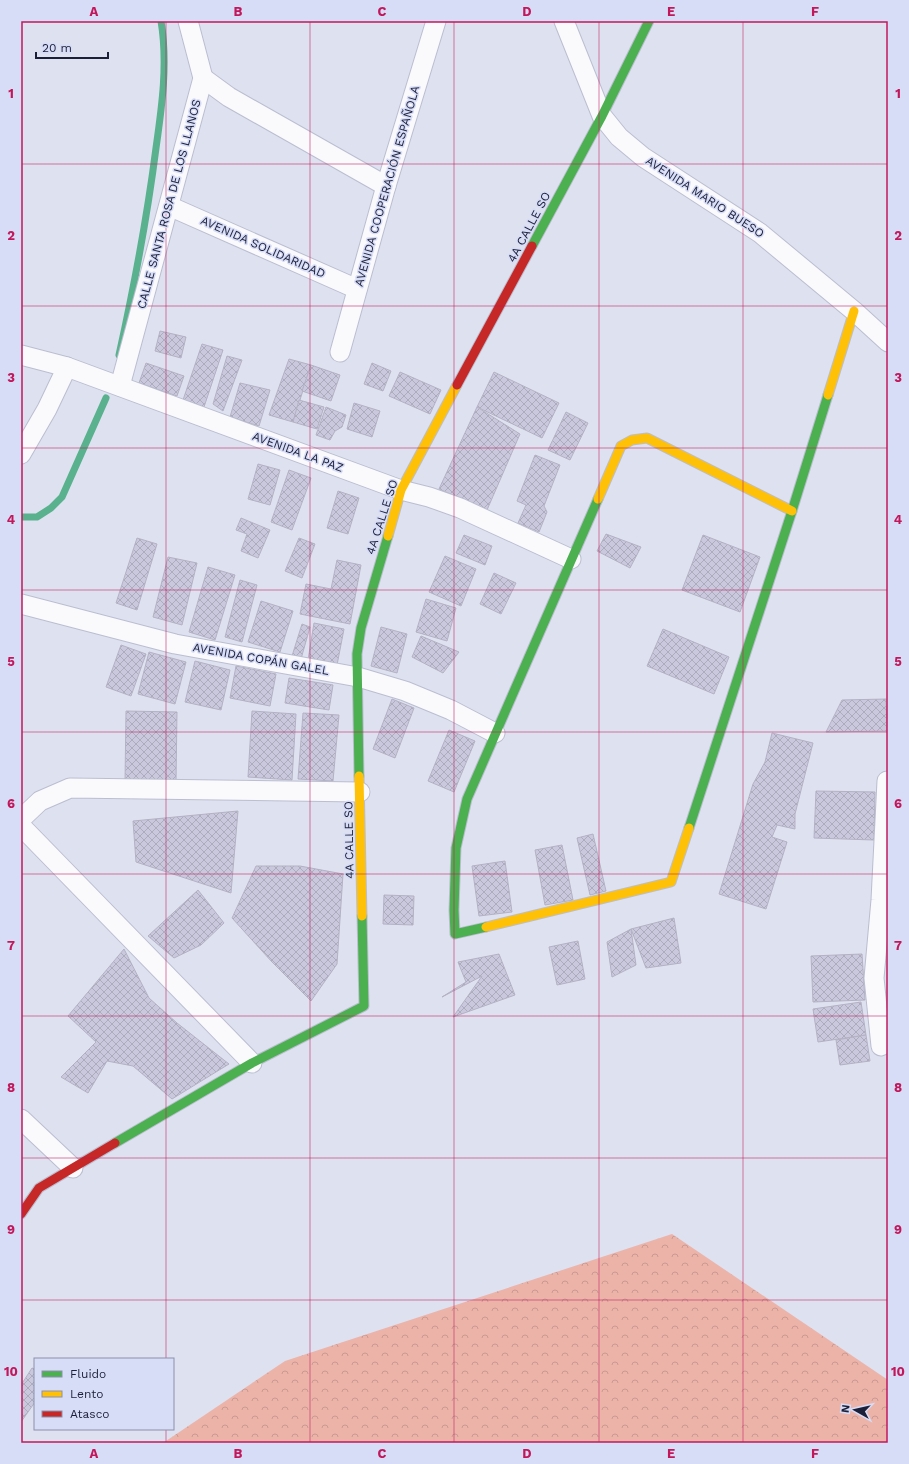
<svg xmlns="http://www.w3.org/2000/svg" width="909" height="1464" font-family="'Work Sans',sans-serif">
  <defs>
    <pattern id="forest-crowns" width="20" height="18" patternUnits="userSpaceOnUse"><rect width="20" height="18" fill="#ecb3a9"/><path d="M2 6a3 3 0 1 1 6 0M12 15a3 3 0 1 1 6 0" fill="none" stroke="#ca9a92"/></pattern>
    <pattern id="building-cross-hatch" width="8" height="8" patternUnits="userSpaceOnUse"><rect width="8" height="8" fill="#cac8dd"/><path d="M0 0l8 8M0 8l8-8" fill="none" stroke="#adabbe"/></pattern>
  </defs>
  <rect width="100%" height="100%" fill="#dee1f0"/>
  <!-- forest -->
  <polygon fill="url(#forest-crowns)" points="672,1234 888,1380 888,1443 163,1443 285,1361"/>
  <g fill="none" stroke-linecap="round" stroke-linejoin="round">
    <!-- stream -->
    <g stroke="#59b18d" stroke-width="7">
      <path d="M 119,355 C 134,287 147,218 156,148 C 162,106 168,63 161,21"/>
      <polyline points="21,517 37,517 51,508 62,497 106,398"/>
    </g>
  </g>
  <!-- building -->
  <g fill="url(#building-cross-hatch)" stroke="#b4b1c4">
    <polygon points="160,331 186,337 181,358 155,351"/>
    <polygon points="202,344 223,350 203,410 182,403"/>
    <polygon points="227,356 242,360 223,411 213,404"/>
    <polygon points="289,359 311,365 293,422 269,415"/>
    <polygon points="146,363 184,376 177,396 139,383"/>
    <polygon points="372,363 391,371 383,391 364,384"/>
    <polygon points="311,365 340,375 331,401 302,391"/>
    <polygon points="400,372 441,390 430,414 389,396"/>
    <polygon points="494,372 559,403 542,438 477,407"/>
    <polygon points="240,383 270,390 259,426 230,417"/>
    <polygon points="299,400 324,407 317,429 293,422"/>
    <polygon points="354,403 380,411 372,437 347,429"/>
    <polygon points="326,407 346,415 342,427 335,431 330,440 316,435"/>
    <polygon points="477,407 520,434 487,510 439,489"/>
    <polygon points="566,412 588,423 570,460 548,450"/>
    <polygon points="535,455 560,465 544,506 547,512 539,532 518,523 526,505 517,501"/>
    <polygon points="258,464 280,470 270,505 248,499"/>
    <polygon points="289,470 311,478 292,530 271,522"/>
    <polygon points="338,491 359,498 348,534 327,528"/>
    <polygon points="241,518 270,530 258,558 241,551 247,534 236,530"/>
    <polygon points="606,534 641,547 630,568 597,551"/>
    <polygon points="464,535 492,546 485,565 456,553"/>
    <polygon points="703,535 760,557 740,612 682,590"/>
    <polygon points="137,538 157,544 137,610 116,603"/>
    <polygon points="299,538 315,544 302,578 285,571"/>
    <polygon points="445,556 476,569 461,606 429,592"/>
    <polygon points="168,557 197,563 182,625 153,617"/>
    <polygon points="337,560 361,565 350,624 300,614 306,584 331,589"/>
    <polygon points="208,567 235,575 215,640 189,632"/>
    <polygon points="494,573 516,583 501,614 480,604"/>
    <polygon points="240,580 257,585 242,642 225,637"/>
    <polygon points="426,599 456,608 447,641 416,632"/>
    <polygon points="261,601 293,611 280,652 248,642"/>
    <polygon points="314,623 344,629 337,665 308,660"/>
    <polygon points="302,624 310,627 301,659 292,656"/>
    <polygon points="381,627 407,634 397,673 371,666"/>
    <polygon points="663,629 729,657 714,694 647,666"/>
    <polygon points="421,636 459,652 443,673 412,657"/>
    <polygon points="121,645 146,654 131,696 106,687"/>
    <polygon points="149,652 186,662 175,704 138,694"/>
    <polygon points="195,661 230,670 221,710 185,702"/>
    <polygon points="236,666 276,674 270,706 230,698"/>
    <polygon points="289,678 333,685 329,710 285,703"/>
    <polygon points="392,699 414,708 395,758 373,749"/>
    <polygon points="886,699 887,731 826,732 842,700"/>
    <polygon points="126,711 177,712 176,782 125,782"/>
    <polygon points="252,711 296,714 292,780 248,777"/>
    <polygon points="303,713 339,715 333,781 298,779"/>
    <polygon points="449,730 475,741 454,792 428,781"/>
    <polygon points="772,733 813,743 795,814 795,829 777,825 772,837 787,842 766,909 719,894 753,784 765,762"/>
    <polygon points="816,791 875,792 874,840 814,838"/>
    <polygon points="238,811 231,893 136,862 133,821"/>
    <polygon points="593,834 606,891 590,895 577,838"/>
    <polygon points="562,845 573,900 545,905 535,850"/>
    <polygon points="505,861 512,912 479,916 472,866"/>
    <polygon points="256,866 300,866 343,874 337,964 311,1001 272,962 232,918"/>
    <polygon points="198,890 224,923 201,945 174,958 148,936"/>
    <polygon points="384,895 414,896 413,925 383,924"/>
    <polygon points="674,918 681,963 646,968 631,929"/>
    <polygon points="631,929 636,965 612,977 607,942"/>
    <polygon points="578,941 585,979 557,985 549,947"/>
    <polygon points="124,949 149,998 177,1023 229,1064 172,1099 133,1066 107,1061 88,1093 61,1077 96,1042 68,1016"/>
    <polygon points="499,954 515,995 453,1017 482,976 442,997 466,982 458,962"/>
    <polygon points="862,954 865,1000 813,1002 811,956"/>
    <polygon points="861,1002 866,1035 818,1042 813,1009"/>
    <polygon points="866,1035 870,1061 840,1065 836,1040"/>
    <polygon points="32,1368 35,1369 35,1402 21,1422 21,1385"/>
  </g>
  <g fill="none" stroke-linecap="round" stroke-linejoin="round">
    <!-- street casing -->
    <g stroke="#babed0" stroke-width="21">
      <g id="street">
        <polyline points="564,21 602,116 619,137 643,157 760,233 854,311 888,342"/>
        <polyline points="203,78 229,97 386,186"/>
        <polyline points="169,206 357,289"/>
        <polyline points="340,352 386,186 436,21"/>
        <polyline points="21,355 67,367 401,490 429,497 460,508 571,559"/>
        <polyline points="120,386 203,78 188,21"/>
        <polyline points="21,454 47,409 67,367"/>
        <polyline points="21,604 175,644 358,677 405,691 451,710 495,733"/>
        <polyline points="21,819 40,801 70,788 360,792"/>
        <polyline points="21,826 252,1063"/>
        <polyline points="881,1046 874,978 881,900 887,781 888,781"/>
        <polyline points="21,1119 73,1168"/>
      </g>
    </g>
    <!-- fast casing -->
    <g stroke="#babed0" stroke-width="11">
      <g id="fast">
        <polyline points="532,246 602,116 649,21"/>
        <polyline points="359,776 357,654 361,628 388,536"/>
        <polyline points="689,828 792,511 828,395"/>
        <polyline points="486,927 455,934 454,910 456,848 467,799 598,499"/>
        <polyline points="115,1143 252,1063 364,1006 362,916"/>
      </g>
    </g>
    <!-- slow casing -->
    <g stroke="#babed0" stroke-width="11">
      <g id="slow">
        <polyline points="828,395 854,311"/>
        <polyline points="598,499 621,446 632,440 647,438 792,511"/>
        <polyline points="388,536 401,490 457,385"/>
        <polyline points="359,776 362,916"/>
        <polyline points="486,927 671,882 689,828"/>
      </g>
    </g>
    <!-- jam casing -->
    <g stroke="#babed0" stroke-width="11">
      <g id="jam">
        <polyline points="457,385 532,246"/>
        <polyline points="21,1214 39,1188 115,1143"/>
      </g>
    </g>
    <!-- street -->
    <use href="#street" stroke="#fafafd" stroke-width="19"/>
    <!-- fast -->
    <use href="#fast" stroke="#4caf50" stroke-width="9"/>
    <!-- slow -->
    <use href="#slow" stroke="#ffc107" stroke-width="9"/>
    <!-- jam -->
    <use href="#jam" stroke="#c62828" stroke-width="9"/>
  </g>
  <!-- grid -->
  <path fill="none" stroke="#c2185b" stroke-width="1" stroke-opacity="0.55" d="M 166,21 L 166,1359M 310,21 L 310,1443M 454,21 L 454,1443M 599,21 L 599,1443M 743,21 L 743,1443M 21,164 L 888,164M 21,306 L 888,306M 21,448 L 888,448M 21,590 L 888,590M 21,732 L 888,732M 21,874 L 888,874M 21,1016 L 888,1016M 21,1158 L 888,1158M 21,1300 L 888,1300M 166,1429 L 166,1443"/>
  <g text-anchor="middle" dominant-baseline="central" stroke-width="3" stroke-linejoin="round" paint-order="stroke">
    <!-- street labels -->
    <g font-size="12" fill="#1c1f38" stroke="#d7dcf7">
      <text transform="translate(387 186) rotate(-74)">AVENIDA COOPERACIÓN ESPAÑOLA</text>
      <text transform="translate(705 197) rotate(33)">AVENIDA MARIO BUESO</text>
      <text transform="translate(169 204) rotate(-75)">CALLE SANTA ROSA DE LOS LLANOS</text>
      <text transform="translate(529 227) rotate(-62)">4A CALLE SO</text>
      <text transform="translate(263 247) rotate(24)">AVENIDA SOLIDARIDAD</text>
      <text transform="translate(298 452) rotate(20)">AVENIDA LA PAZ</text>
      <text transform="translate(382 517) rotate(-72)">4A CALLE SO</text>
      <text transform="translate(261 659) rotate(10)">AVENIDA COPÁN GALEL</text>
      <text transform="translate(349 840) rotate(-91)">4A CALLE SO</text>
    </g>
  </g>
  <!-- border -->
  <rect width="909" height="1464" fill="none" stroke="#d7dcf7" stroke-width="44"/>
  <!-- legend -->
  <rect x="34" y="1358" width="140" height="72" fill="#d7dcf7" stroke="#8c90ab"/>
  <rect x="42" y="1371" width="20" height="6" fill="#4caf50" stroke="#8c90ab"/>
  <text x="70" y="1378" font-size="12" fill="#1c1f38">Fluido</text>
  <rect x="42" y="1391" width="20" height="6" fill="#ffc107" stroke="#8c90ab"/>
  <text x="70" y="1398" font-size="12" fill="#1c1f38">Lento</text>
  <rect x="42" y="1411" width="20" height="6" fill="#c62828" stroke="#8c90ab"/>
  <text x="70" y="1418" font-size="12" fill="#1c1f38">Atasco</text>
  <!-- north arrow -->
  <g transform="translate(855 1410) rotate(278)" stroke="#d7dcf7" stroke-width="3" paint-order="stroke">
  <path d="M0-3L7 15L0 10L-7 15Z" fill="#1c1f38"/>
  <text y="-6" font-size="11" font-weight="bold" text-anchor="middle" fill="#1c1f38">N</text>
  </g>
  <!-- scale -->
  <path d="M36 52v6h72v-6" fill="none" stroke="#1c1f38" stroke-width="2"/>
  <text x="42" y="52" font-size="12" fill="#1c1f38" stroke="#d7dcf7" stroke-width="3" paint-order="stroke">20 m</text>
  <rect x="22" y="22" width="865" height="1420" fill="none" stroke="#c2185b" stroke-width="1.5"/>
  <g font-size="13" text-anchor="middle" font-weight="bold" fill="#c2185b">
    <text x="94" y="16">A</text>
    <text x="238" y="16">B</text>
    <text x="382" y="16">C</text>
    <text x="527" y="16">D</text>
    <text x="671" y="16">E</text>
    <text x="815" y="16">F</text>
    <text x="11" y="98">1</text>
    <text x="898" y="98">1</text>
    <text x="11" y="240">2</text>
    <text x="898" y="240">2</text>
    <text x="11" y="382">3</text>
    <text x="898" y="382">3</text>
    <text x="11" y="524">4</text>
    <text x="898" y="524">4</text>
    <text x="11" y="666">5</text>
    <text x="898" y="666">5</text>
    <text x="11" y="808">6</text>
    <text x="898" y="808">6</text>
    <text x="11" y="950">7</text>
    <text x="898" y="950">7</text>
    <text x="11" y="1092">8</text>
    <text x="898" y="1092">8</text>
    <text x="11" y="1234">9</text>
    <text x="898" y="1234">9</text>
    <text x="11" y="1376">10</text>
    <text x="898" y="1376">10</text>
    <text x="94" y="1458">A</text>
    <text x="238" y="1458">B</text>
    <text x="382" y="1458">C</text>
    <text x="527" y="1458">D</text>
    <text x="671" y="1458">E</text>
    <text x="815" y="1458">F</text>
  </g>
</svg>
